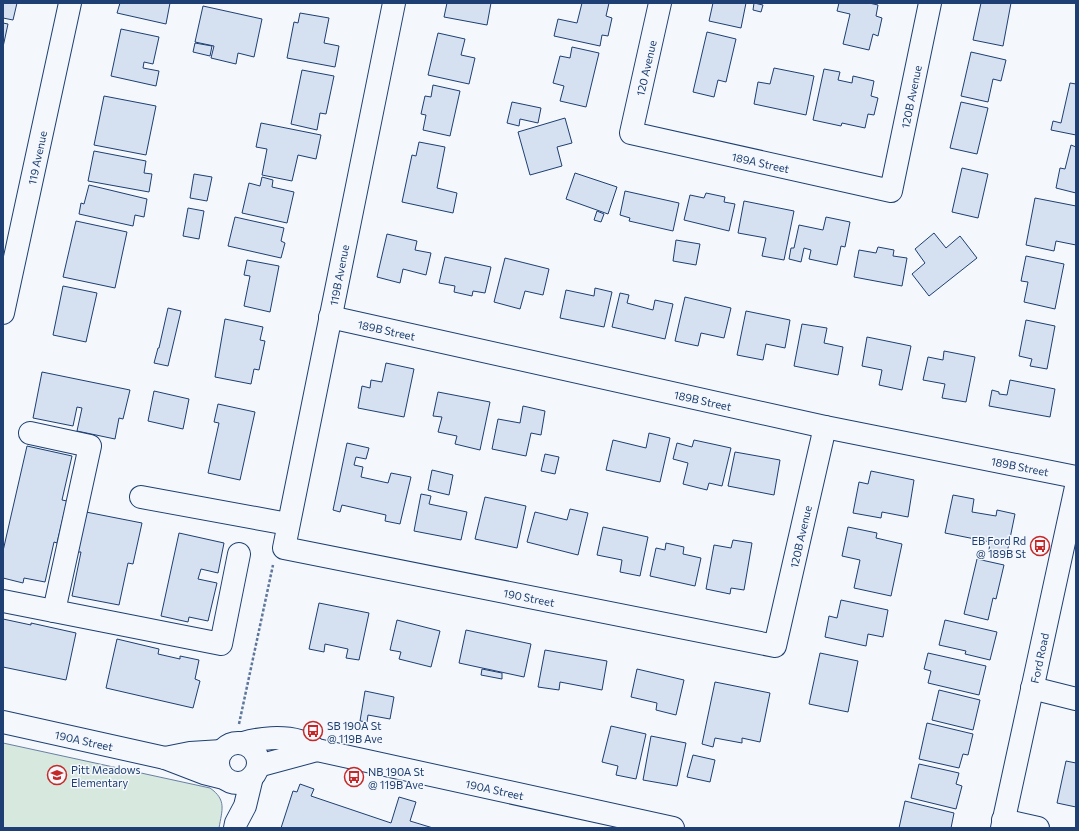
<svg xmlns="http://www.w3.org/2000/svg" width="1079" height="831" font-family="Commissioner,sans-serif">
  <rect width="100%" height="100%" fill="#f4f7fb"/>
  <!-- green -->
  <path fill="#d7e8df" stroke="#687fa3" d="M 3,743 L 210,788 C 227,800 222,810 219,828 L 3,828 Z"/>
  <!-- building -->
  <g fill="#d5e0f0" stroke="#1d3f73">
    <polygon points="3,3 17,3 13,20 3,18"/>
    <polygon points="120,3 170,3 166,24 117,13"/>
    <polygon points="447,3 491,3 487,25 444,17"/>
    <polygon points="582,3 609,3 606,16 612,18 608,36 602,35 600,46 554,36 558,19 577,23"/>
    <polygon points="713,3 746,3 741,28 709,21"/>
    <polygon points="754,3 763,5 761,12 753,10"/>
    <polygon points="839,3 869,3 878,5 876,16 882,18 878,36 873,34 869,50 843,44 850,14 837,11"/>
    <polygon points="981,3 1011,3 1003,46 973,40"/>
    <polygon points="203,6 262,19 254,57 238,53 236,64 211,58 214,46 195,42"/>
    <polygon points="300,13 329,18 324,43 339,46 335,67 287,58 294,22 298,23"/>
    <polygon points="3,23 8,24 3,47"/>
    <polygon points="121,29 159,37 153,64 144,62 143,68 159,71 156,86 111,76"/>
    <polygon points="707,32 736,39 726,82 718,80 714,97 693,92"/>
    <polygon points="438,33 465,39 461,55 475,58 469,84 428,75"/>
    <polygon points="195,43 212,46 210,56 193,52"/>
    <polygon points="572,47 599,53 586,107 560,101 564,86 553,83 560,56 570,58"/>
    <polygon points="971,52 1006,60 1001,81 993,79 988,102 961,96"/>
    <polygon points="774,68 814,76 806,115 754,104 758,82 770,84"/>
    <polygon points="824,69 840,72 838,80 852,83 853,76 874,81 871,96 878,98 874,115 868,114 865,128 842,123 841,126 813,120"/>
    <polygon points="302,70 334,76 326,114 320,113 317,130 291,124"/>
    <polygon points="1070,83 1076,84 1076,135 1051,130 1053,121 1061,123"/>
    <polygon points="433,85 460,91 450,136 423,130 426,115 421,114 425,96 431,97"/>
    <polygon points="104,96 156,106 146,155 94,145"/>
    <polygon points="512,102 541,108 538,123 520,119 519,126 507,123"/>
    <polygon points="961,102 988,108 977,154 950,148"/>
    <polygon points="565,118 572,143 557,147 562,166 530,175 518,132"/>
    <polygon points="261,123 321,135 316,159 298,155 292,181 262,175 267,149 256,147"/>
    <polygon points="419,142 445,147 437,188 457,193 453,213 402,202 412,155 416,156"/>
    <polygon points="1071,145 1076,147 1076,193 1056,188 1060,168 1065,169"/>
    <polygon points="94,151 146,161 144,173 152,174 149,192 88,181"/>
    <polygon points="962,168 988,174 978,218 952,212"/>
    <polygon points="575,173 617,187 608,214 566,199"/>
    <polygon points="194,174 212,177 207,201 190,198"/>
    <polygon points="262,177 273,180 272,187 294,192 287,223 242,213 249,183 260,186"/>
    <polygon points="89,185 147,199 144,217 135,215 133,226 79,214 81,203 84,204"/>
    <polygon points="625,191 679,203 673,231 629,221 630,218 620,215"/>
    <polygon points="706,193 725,197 724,202 735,204 729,231 684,220 690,195 704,198"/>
    <polygon points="1035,198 1076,206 1076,245 1056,241 1054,251 1026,245"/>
    <polygon points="744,201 794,211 784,260 762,256 766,238 738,233"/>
    <polygon points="188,208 204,211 199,239 183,236"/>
    <polygon points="597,211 604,214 601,222 594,220"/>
    <polygon points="235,217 284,228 281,241 285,243 281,258 228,246"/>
    <polygon points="826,217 850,222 845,247 841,246 837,265 809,259 811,250 804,248 801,262 789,259 791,248 794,248 799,225 823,230"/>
    <polygon points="76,221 127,232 115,288 63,277"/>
    <polygon points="934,233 946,248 960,236 977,258 929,296 912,274 925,263 915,249"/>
    <polygon points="387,234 417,241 415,250 431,253 426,275 403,269 400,283 377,277"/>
    <polygon points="676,240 700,244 696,265 673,261"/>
    <polygon points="878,247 894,250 893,256 907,258 902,286 854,277 859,250 876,253"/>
    <polygon points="1026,256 1064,264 1055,309 1024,302 1028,282 1021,281"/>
    <polygon points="445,257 491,267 485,293 473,291 472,296 454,292 455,286 439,283"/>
    <polygon points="505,258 549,269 543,295 525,291 520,309 494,302"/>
    <polygon points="247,260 279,266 270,312 244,306 250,276 244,275"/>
    <polygon points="63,286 97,293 86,342 53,335"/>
    <polygon points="595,288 612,292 604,327 560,318 566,290 594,296"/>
    <polygon points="620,293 629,295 627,303 653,310 655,300 673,304 665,339 612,327"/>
    <polygon points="685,297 731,308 724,338 701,333 698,346 675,341"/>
    <polygon points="168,308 181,311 168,366 154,363 158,348 159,348"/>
    <polygon points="746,311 790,320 785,348 766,344 763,360 737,355"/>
    <polygon points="225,319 263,327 260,340 265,341 259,370 254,369 251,384 215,377"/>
    <polygon points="1026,320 1055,326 1047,369 1030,366 1032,359 1019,356"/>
    <polygon points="802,324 827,328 824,343 843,347 838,375 794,366"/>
    <polygon points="867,337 911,346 902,390 879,385 882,370 862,366"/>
    <polygon points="944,351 975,357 966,402 942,398 945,384 923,380 928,357 943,360"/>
    <polygon points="386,363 414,369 404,417 358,408 362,386 370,388 371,380 382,382"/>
    <polygon points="42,372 130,390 123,419 119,418 115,439 77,431 82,408 77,407 73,426 33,418"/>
    <polygon points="1010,380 1055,389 1050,417 989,406 992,390 999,392 999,394 1007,395"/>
    <polygon points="154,391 189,399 183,429 148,421"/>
    <polygon points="438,392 490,402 480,450 455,444 457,436 438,432 442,417 433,416"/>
    <polygon points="218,404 255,412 240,480 208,473 219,423 214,422"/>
    <polygon points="523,406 545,411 541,435 531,433 526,456 492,449 498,419 520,423"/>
    <polygon points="649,433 670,438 660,482 606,470 613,440 646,448"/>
    <polygon points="694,440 731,448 722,486 709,483 707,490 683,484 688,463 673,459 677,443 692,447"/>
    <polygon points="347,443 369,448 366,459 356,457 354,465 363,467 361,477 388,483 391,473 411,477 400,524 385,521 386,515 342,505 340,512 333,510"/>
    <polygon points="27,446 72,456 62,500 67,501 57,543 54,542 45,582 24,578 23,583 3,578 3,551"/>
    <polygon points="735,452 780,460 774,495 728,486"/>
    <polygon points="545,454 559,457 555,474 541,471"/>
    <polygon points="432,470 453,475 449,495 428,490"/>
    <polygon points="871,471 914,480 908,517 882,512 881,518 853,513 859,482 868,484"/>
    <polygon points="421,494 431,496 429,504 467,512 461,540 414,531"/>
    <polygon points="953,495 974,499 972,512 996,516 997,510 1015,514 1007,553 989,550 990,542 945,533"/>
    <polygon points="485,497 526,506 517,548 475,539"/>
    <polygon points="570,509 588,513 578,555 527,542 535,512 567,520"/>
    <polygon points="86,512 142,523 133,564 128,563 119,605 72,596 81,552 78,552"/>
    <polygon points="603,527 648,537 640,576 620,572 622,560 597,555"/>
    <polygon points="848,527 877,533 876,538 902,544 891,596 854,588 860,560 842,556"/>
    <polygon points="179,533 224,543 218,573 201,569 198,579 217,583 208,621 189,617 188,622 161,616"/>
    <polygon points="733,540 752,543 744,590 731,588 730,594 706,589 714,545 731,548"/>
    <polygon points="666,543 684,547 683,554 701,558 695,586 650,576 656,548 665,550"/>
    <polygon points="977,559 1004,565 996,599 993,598 988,620 964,614"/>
    <polygon points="841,600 888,610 883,637 868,634 866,646 825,637 829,616 837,618"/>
    <polygon points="319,603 369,613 359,660 346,658 348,649 325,644 324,652 309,649"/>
    <polygon points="3,619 31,625 31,623 76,633 66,680 3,667"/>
    <polygon points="397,620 440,631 431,667 399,659 401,652 390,650"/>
    <polygon points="945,620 997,632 990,660 965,654 966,651 939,645"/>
    <polygon points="466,630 531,644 524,677 459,663"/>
    <polygon points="117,639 159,649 158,654 180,659 180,656 199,660 195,679 200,681 193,708 106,688"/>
    <polygon points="545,650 607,661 602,690 560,682 559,690 538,687"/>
    <polygon points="820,653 858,661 848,712 809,704"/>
    <polygon points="928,653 986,666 979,695 928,683 931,671 924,669"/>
    <polygon points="482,669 502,673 502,679 481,675"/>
    <polygon points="637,669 684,680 676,715 656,710 657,703 631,697"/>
    <polygon points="715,682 770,693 760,742 742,738 742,743 715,738 713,747 702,744"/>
    <polygon points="939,690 980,700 973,730 932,720"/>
    <polygon points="365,691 394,697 390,719 368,715 367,722 360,721"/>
    <polygon points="927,723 973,734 968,755 963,754 959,768 919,759"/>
    <polygon points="611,726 646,734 636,779 616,775 618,766 602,762"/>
    <polygon points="651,736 686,743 677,786 643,780"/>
    <polygon points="693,755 715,760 710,782 687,777"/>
    <polygon points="1066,761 1076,763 1076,807 1057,803"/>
    <polygon points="919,764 959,773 956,784 962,786 956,809 911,798"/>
    <polygon points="300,784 314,789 311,796 391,823 399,797 416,802 410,821 433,828 281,828 293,791 297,792"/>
    <polygon points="905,801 954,813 951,828 899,828"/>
  </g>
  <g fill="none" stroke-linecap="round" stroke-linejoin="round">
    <!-- minor casing -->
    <g stroke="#1d3f73" stroke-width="24">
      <g id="minor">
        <path id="s1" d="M 394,3 L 284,548 L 775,646 L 825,427"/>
        <path id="s2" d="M 660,3 L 631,133 L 891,191 L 930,3"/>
        <path id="s3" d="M 3,313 L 70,3"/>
        <path id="s4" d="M 330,317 L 825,427 L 1076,477"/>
        <polyline points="30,433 90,446 54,611"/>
        <polyline points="141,497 288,524"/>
        <polyline points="3,601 221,644 239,554"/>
        <polyline points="1032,688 1076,699"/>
        <path id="s5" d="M 3,722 L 165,758 L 204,773 L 224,778"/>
        <circle cx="238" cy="763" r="20"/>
        <path id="s6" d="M 243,743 C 260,738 282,736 300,741 C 306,742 312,747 317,750 L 673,828"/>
        <polyline points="165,758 190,753 222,751"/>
        <polyline points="258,766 317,750"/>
        <polyline points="1003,820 1038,828"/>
        <polyline points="235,828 236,823 245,806 252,777"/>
      </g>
    </g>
    <!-- major casing -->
    <g stroke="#1d3f73" stroke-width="24">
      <g id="major">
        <path id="s7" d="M 1002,828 L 1076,487"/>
      </g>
    </g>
    <!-- path -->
    <polyline stroke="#5e769c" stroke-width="2.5" stroke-dasharray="3 2" stroke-linecap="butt" points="239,724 273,565"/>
    <!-- minor -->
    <use href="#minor" stroke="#f4f7fb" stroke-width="22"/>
    <!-- major -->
    <use href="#major" stroke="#f4f7fb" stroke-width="22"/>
  </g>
  <!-- icons -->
  <defs>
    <g id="bus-ring" transform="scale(1)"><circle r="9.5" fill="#f4f7fb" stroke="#c62828" stroke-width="1.5"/><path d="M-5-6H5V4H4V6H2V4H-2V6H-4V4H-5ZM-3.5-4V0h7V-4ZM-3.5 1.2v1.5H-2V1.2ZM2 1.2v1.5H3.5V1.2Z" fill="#c62828"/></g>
    <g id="school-ring" transform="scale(1)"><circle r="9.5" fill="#f4f7fb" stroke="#c62828" stroke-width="1.5"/><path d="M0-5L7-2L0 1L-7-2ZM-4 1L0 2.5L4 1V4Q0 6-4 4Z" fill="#c62828"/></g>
  </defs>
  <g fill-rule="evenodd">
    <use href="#bus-ring" x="1040" y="546"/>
    <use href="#bus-ring" x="313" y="731"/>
    <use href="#school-ring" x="57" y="775"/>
    <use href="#bus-ring" x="354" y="777"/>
  </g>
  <g text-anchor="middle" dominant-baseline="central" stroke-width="3" stroke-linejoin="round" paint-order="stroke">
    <!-- street labels -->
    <g font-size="11" fill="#1d3f73" stroke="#f4f7fb">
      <text transform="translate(646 68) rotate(-77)">120 Avenue</text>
      <text stroke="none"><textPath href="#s2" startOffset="496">120B Avenue</textPath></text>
      <text stroke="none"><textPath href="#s3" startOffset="159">119 Avenue</textPath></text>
      <text stroke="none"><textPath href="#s2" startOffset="266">189A Street</textPath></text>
      <text transform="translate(339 275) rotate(-79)">119B Avenue</text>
      <text stroke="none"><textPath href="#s4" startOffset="58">189B Street</textPath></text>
      <text stroke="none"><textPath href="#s4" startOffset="382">189B Street</textPath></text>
      <text stroke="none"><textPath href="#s4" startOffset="706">189B Street</textPath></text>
      <text stroke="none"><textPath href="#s1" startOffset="1169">120B Avenue</textPath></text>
      <text stroke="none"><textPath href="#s1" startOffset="806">190 Street</textPath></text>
      <text stroke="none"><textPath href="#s7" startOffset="174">Ford Road</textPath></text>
      <text stroke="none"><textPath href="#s5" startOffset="83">190A Street</textPath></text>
      <text stroke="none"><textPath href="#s6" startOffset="259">190A Street</textPath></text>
    </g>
    <!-- poi labels -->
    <g font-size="11" fill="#1d3f73" stroke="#f4f7fb" text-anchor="start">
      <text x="1026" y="540" text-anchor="end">EB Ford Rd<tspan x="1026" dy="13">@ 189B St</tspan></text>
      <text x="327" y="725">SB 190A St<tspan x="327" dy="13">@ 119B Ave</tspan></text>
      <text x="71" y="769">Pitt Meadows<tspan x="71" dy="13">Elementary</tspan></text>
      <text x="368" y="771">NB 190A St<tspan x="368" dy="13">@ 119B Ave</tspan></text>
    </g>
  </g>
  <!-- border -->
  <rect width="1079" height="831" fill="none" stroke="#1d3f73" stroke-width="8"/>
</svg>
